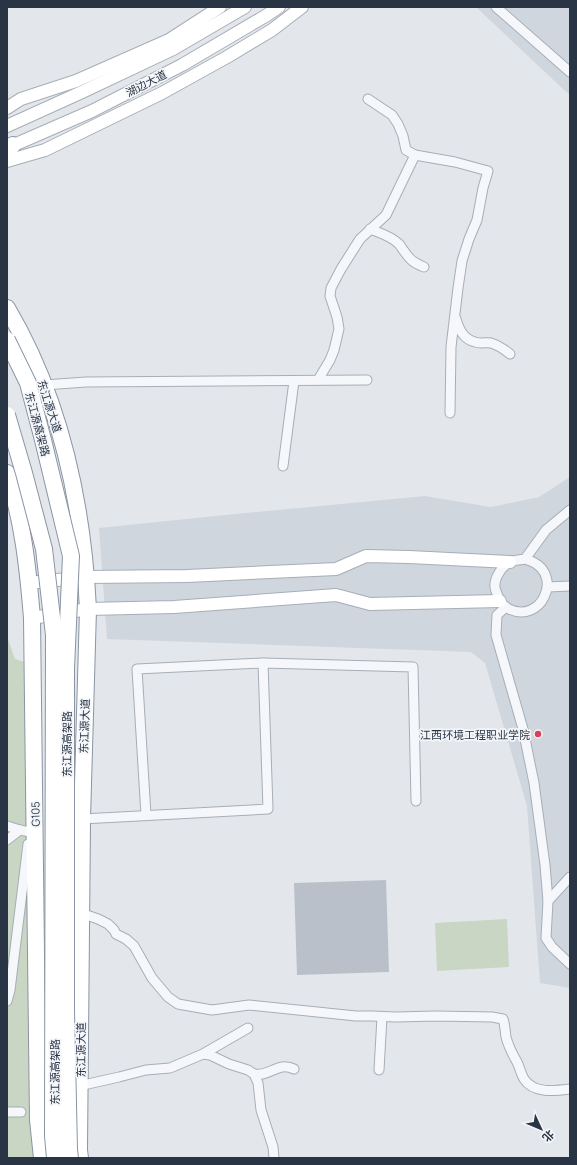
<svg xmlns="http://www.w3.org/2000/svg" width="577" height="1165" font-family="Manrope,'Noto Sans SC',sans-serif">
  <rect width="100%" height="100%" fill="#e3e7ec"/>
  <!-- built -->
  <g fill="#d0d6de">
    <polygon points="476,7 570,7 570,95 562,88"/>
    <polygon points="570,477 570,988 540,983 527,806 485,663 471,652 107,639 99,528 215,516 425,496 491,507 539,497"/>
  </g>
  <!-- green -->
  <g fill="#c9d6c3">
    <polygon points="7,636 15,659 38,666 38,1158 7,1158"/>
    <polygon points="507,919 509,967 437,971 435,923"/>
  </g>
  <!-- building -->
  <polygon fill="#b9c0ca" points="386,880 389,972 297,975 294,883"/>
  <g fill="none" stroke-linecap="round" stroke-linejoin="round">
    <!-- street casing -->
    <g stroke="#a7aeb7" stroke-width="11">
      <g id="street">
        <polyline points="496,7 570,72"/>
        <polyline points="368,99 392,115 398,124 403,136 406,150 415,155"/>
        <path d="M 370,229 C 380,233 391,236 399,244 C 401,246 402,249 404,251 C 410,260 414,263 424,267"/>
        <path d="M 456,319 C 459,329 463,339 475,342 C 480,344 486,342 491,343 C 498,345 505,350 510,354"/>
        <polyline points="318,380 330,360 334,350 339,329 337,317 330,296 331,288 341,269 360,239 386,215 415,155 455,162 488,171 483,188 477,220 469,239 462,261 458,288 451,347 450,413"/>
        <polyline points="44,385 86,382 367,380"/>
        <polyline points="283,466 294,381"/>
        <path d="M 525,559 C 527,560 531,561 533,562 C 563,577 541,624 509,609 C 505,607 501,603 499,599 C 498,595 495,590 495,587 C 494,578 502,566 510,562 C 514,560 520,560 525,559 L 546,530 L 570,510"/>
        <polyline points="548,587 570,586"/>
        <polyline points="506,607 497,615 496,635 523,729 534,783 545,865 548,901 546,938 552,947 570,964"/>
        <polyline points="146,815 137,669 263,663 413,667 416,801"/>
        <polyline points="82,819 268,809 263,663"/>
        <polyline points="7,826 20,830 30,832"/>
        <polyline points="7,840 20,830"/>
        <polyline points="548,901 570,877"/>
        <path d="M 81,913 L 98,919 L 108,924 L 114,930 L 116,934 L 126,939 L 134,946 L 152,978 L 168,997 L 178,1004 L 212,1010 L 249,1005 L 356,1016 L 372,1016 L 396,1017 L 436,1016 L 492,1017 L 503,1019 C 505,1025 505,1030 506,1037 C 508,1045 513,1055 517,1062 C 520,1068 521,1074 524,1079 C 534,1094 555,1091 570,1089"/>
        <polyline points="7,1001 10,990 28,844"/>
        <polyline points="203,1054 248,1028"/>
        <polyline points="379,1070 382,1017"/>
        <path d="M 254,1074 C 270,1077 278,1061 294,1069"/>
        <polyline points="79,1086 119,1077 146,1070 170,1068 203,1054 210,1055 229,1064 248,1070 254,1074 258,1083 261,1110 273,1147 274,1158"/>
        <polyline points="7,1112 21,1112"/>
      </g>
    </g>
    <!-- secondary casing -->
    <g stroke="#a7aeb7" stroke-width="14">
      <g id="secondary">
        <polyline points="7,108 21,99 76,81 169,40 220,7"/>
        <polyline points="7,126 82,92 173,49 245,7"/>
        <polyline points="7,148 92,111 182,65 267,15 279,7"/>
        <polyline points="7,161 45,150 162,93 227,57 272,30 302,7"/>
        <polyline points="29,583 86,577 187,576 336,569 366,556 409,557 510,562"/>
        <polyline points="32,618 88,609 174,607 336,595 370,604 500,601"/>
      </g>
    </g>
    <!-- highway casing -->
    <g stroke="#8995a4" stroke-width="18">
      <g id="highway">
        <polyline points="7,149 13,145"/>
        <path d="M 7,308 C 60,398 83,505 88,609 L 82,819 L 79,1150 L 80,1158"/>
        <path d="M 7,473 C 23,520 28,569 32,618 L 38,1120 L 42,1158"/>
      </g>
    </g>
    <!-- street -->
    <use href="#street" stroke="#f6f7fa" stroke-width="9"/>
    <!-- secondary -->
    <use href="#secondary" stroke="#fff" stroke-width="12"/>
    <!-- highway -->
    <use href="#highway" stroke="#fff" stroke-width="16"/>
    <!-- highway-bridge casing -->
    <g stroke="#8995a4" stroke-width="18" stroke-linecap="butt">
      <g id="highway-bridge">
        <polyline points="7,340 28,383 43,440 71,556 66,668 66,1011 69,1150 70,1158"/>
        <polyline points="7,415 24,473 44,549 54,635 53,1136 55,1158"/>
      </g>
    </g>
    <!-- highway-bridge -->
    <use href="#highway-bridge" stroke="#fff" stroke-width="16"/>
  </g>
  <!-- markers -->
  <circle fill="#d8405e" stroke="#f3f5f9" stroke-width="1.5" cx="538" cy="734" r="4"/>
  <g text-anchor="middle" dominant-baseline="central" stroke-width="3.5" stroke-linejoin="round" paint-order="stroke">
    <!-- street labels -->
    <g font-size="11" fill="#293545" stroke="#f3f5f9">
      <text transform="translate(146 83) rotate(-27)">湖边大道</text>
      <text transform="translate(50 406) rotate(72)">东江源大道</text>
      <text transform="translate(38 424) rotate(75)">东江源高架路</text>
      <text transform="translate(84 726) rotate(-88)">东江源大道</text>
      <text transform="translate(66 744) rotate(-90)">东江源高架路</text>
      <text transform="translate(35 814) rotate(-91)">G105</text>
      <text transform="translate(80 1050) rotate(-90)">东江源大道</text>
      <text transform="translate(54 1072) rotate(-90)">东江源高架路</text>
    </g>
    <!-- poi labels -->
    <g font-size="11" fill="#293545" stroke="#f3f5f9" text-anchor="end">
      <text x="530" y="734">江西环境工程职业学院</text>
    </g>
  </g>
  <!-- border -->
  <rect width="577" height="1165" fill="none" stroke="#293545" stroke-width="16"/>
  <!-- north arrow -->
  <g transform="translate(541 1129) rotate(134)" stroke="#f3f5f9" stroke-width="3" paint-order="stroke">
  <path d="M0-3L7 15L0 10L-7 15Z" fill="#293545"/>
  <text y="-6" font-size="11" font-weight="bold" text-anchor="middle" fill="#293545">北</text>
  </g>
</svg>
